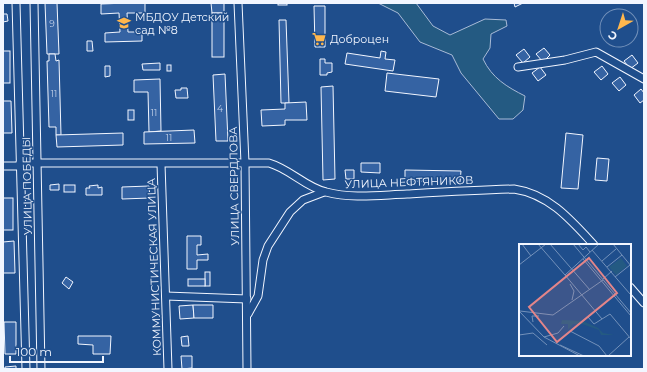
<svg xmlns="http://www.w3.org/2000/svg" width="647" height="372" font-family="Montserrat,sans-serif">
  <rect width="100%" height="100%" fill="#1f4e8c"/>
  <!-- green -->
  <path fill="#245a82" stroke="#a8bbd7" d="M 378,3 L 416,3 L 433,26 L 450,35 L 485,19 L 506,20 L 507,26 L 491,34 L 490,48 L 483,59 C 492,78 507,87 525,96 L 523,110 L 513,119 L 499,119 L 461,73 L 452,55 L 420,42 L 398,13 Z"/>
  <!-- building -->
  <g fill="#3563a3" stroke="#f2f6ff">
    <polygon points="45,3 57,3 59,54 47,54"/>
    <polygon points="127,3 145,3 145,13 127,13 128,32 142,32 142,41 105,42 105,33 120,32 119,13 101,14 101,4"/>
    <polygon points="211,3 224,3 224,13 212,13"/>
    <rect x="278" y="3" width="9" height="2"/>
    <polygon points="514,3 523,3 515,7"/>
    <polygon points="314,6 325,6 325,47 315,47"/>
    <rect x="212" y="13" width="12" height="44"/>
    <polygon points="3,14 7,14 8,21 3,22"/>
    <polygon points="279,20 286,20 289,103 281,103"/>
    <polygon points="87,41 92,41 93,51 87,51"/>
    <polygon points="544,48 550,55 543,62 536,54"/>
    <polygon points="524,49 530,57 523,63 516,55"/>
    <rect x="3" y="51" width="7" height="32"/>
    <polygon points="381,51 386,52 385,59 395,60 393,71 345,64 347,53 380,58"/>
    <polygon points="49,54 55,54 56,61 59,60 61,135 56,135 56,127 49,127 47,61 49,61"/>
    <polygon points="632,55 638,63 630,69 624,61"/>
    <polygon points="320,59 325,59 325,63 332,63 332,72 327,73 327,75 320,75"/>
    <polygon points="160,63 160,70 143,70 142,64"/>
    <rect x="167" y="65" width="4" height="6"/>
    <polygon points="105,66 110,66 110,76 105,77"/>
    <polygon points="602,66 608,74 601,80 594,72"/>
    <polygon points="540,67 546,75 538,81 532,73"/>
    <polygon points="387,73 439,79 436,97 385,91"/>
    <polygon points="225,74 228,141 216,141 213,75"/>
    <polygon points="620,77 626,85 619,91 612,83"/>
    <polygon points="160,79 161,131 149,132 148,92 134,92 134,80"/>
    <polygon points="333,86 335,179 323,180 321,87"/>
    <polygon points="181,88 187,88 188,98 176,98 175,90 181,90"/>
    <polygon points="641,89 644,93 644,100 640,103 634,95"/>
    <polygon points="3,101 11,101 12,133 3,133"/>
    <polygon points="306,102 307,120 285,120 285,125 262,126 261,110 285,109 285,103"/>
    <rect x="128" y="110" width="6" height="10"/>
    <polygon points="194,130 195,143 144,144 144,132"/>
    <polygon points="123,133 123,145 57,147 56,135"/>
    <polygon points="566,133 583,135 578,189 561,188"/>
    <polygon points="597,158 609,159 607,181 595,180"/>
    <polygon points="361,163 380,163 380,173 361,172"/>
    <polygon points="345,170 354,170 354,179 346,179"/>
    <polygon points="405,170 461,171 460,182 405,181"/>
    <polygon points="59,184 59,190 50,190 50,185"/>
    <rect x="64" y="185" width="11" height="7"/>
    <polygon points="98,185 98,188 102,187 102,195 86,195 86,188 90,188 89,186"/>
    <polygon points="149,186 150,198 122,199 122,187"/>
    <rect x="3" y="198" width="10" height="32"/>
    <polygon points="187,236 201,236 201,245 197,245 197,255 208,254 208,260 197,260 197,269 187,269"/>
    <polygon points="14,241 15,273 3,273 3,242"/>
    <rect x="205" y="272" width="5" height="14"/>
    <polygon points="66,277 73,282 69,289 62,283"/>
    <rect x="188" y="279" width="17" height="7"/>
    <polygon points="193,305 194,318 180,319 179,306"/>
    <polygon points="193,305 213,305 213,318 194,318"/>
    <polygon points="4,322 16,322 16,354 5,354"/>
    <polygon points="78,336 111,336 110,354 93,354 93,345 78,344"/>
    <polygon points="188,336 189,346 182,346 181,337"/>
    <polygon points="181,356 192,356 192,368 182,369"/>
    <polygon points="16,366 16,369 5,369 5,367"/>
  </g>
  <g fill="none" stroke-linecap="round" stroke-linejoin="round">
    <!-- minor casing -->
    <g stroke="#f2f6ff" stroke-width="9">
      <g id="minor">
        <polyline points="16,3 26,369"/>
        <polyline points="34,3 41,369"/>
        <polyline points="238,3 245,163 247,369"/>
        <polyline points="518,67 565,60 596,52 644,79"/>
        <path d="M 20,163 L 269,163 C 290,169 305,187 326,192 C 352,199 380,195 407,194 C 443,192 478,190 514,189 C 549,194 571,220 594,245"/>
        <polyline points="161,164 168,369"/>
        <polyline points="3,166 20,166"/>
        <polyline points="630,287 644,303"/>
        <polyline points="166,296 247,299"/>
        <polyline points="248,314 258,296 263,260 268,246 290,212 303,200 324,192"/>
      </g>
    </g>
    <!-- minor -->
    <use href="#minor" stroke="#1f4e8c" stroke-width="7"/>
  </g>
  <!-- icons -->
  <defs>
    <g id="school-bare" transform="scale(1.08)"><path d="M0-5L7-2L0 1L-7-2ZM-4 1L0 2.5L4 1V4Q0 6-4 4Z" fill="#ffb74d" stroke="#1f4e8c" stroke-width="2.5" paint-order="stroke"/></g>
    <g id="supermarket-bare" transform="scale(1.08)"><path d="M-6-5.5h2.5l.6 2H6L4.5 2H-2.5L-4.4-4H-6ZM-1.5 3.2a1.3 1.3 0 1 0 .1 0ZM3 3.2a1.3 1.3 0 1 0 .1 0Z" fill="#ffb74d" stroke="#1f4e8c" stroke-width="2.5" paint-order="stroke"/></g>
  </defs>
  <g fill-rule="evenodd">
    <use href="#school-bare" x="124" y="23"/>
    <use href="#supermarket-bare" x="319" y="39"/>
  </g>
  <g text-anchor="middle" dominant-baseline="central" stroke-width="3" stroke-linejoin="round" paint-order="stroke">
    <!-- number labels -->
    <g font-size="9" fill="#c3d1e8">
      <text x="52" y="23">9</text>
      <text x="54" y="93">11</text>
      <text x="220" y="108">4</text>
      <text x="154" y="112">11</text>
      <text x="169" y="137">11</text>
    </g>
    <!-- poi labels -->
    <g font-size="11" fill="#f2f6ff" stroke="#1f4e8c" text-anchor="start">
      <text x="135" y="17">МБДОУ Детский<tspan x="135" dy="13">сад №8</tspan></text>
      <text x="330" y="39">Доброцен</text>
    </g>
    <!-- street labels -->
    <g font-size="11" fill="#f2f6ff" stroke="#1f4e8c">
      <text transform="translate(409 182) rotate(-2)">УЛИЦА НЕФТЯНИКОВ</text>
      <text transform="translate(27 186) rotate(-91)">УЛИЦА ПОБЕДЫ</text>
      <text transform="translate(234 186) rotate(-91)">УЛИЦА СВЕРДЛОВА</text>
      <text transform="translate(154 267) rotate(-92)">КОММУНИСТИЧЕСКАЯ УЛИЦА</text>
    </g>
  </g>
  <!-- overview -->
  <g transform="translate(519 244)">
    <rect width="112" height="112" fill="#1f4e8c"/>
    <path d="M 102,14 L 108,22 L 97,31 L 90,23 ZM 43,76 L 64,77 L 79,84 L 84,89 L 95,91 L 82,91 L 80,86 L 63,80 L 54,80 L 49,86 L 49,80 L 42,80 Z" fill="#245a82"/>
    <path fill="none" stroke="#7391ba" stroke-width="1" d="M 3,0 L 12,12M 19,0 L 46,31M 31,0 L 71,46M 54,0 L 112,69M 59,0 L 64,6 L 67,3 L 71,8M 80,0 L 46,31 L 83,75M 94,0 L 112,22M 73,6 L 111,50M 64,15 L 112,72M 83,17 L 97,5M 0,21 L 27,0M 88,23 L 103,11M 96,33 L 111,21M 84,35 L 93,27M 51,40 L 55,47 L 53,56M 0,67 L 25,93 L 61,112M 1,67 L 34,71 L 84,36M 69,73 L 75,80 L 91,70 L 112,95M 14,78 L 13,72 L 20,72M 51,87 L 80,102 L 88,112M 0,91 L 14,89 L 28,101M 25,93 L 39,89 L 45,82M 41,101 L 65,112M 89,112 L 110,93"/>
    <path fill="#e38589" fill-opacity="0.15" stroke="#e38589" stroke-width="2" d="M 70,14 L 98,49 L 38,98 L 10,63 Z"/>
    <rect width="112" height="112" fill="none" stroke="#f2f6ff" stroke-width="2"/>
  </g>
  <!-- border -->
  <rect width="647" height="372" fill="none" stroke="#f2f6ff" stroke-width="8"/>
  <!-- north arrow -->
  <g transform="translate(619 28) rotate(219)"><circle r="19" fill="#1f4e8c" stroke="#7391ba"/>
  <path d="M0-3L7 15L0 10L-7 15Z" fill="#ffb74d"/>
  <text y="-6" font-size="11" font-weight="bold" text-anchor="middle" fill="#f2f6ff">С</text>
  </g>
  <!-- scale -->
  <path d="M10 356v6h93v-6" fill="none" stroke="#f2f6ff" stroke-width="2"/>
  <text x="16" y="356" font-size="12" fill="#f2f6ff" stroke="#1f4e8c" stroke-width="3" paint-order="stroke">100 m</text>
</svg>
